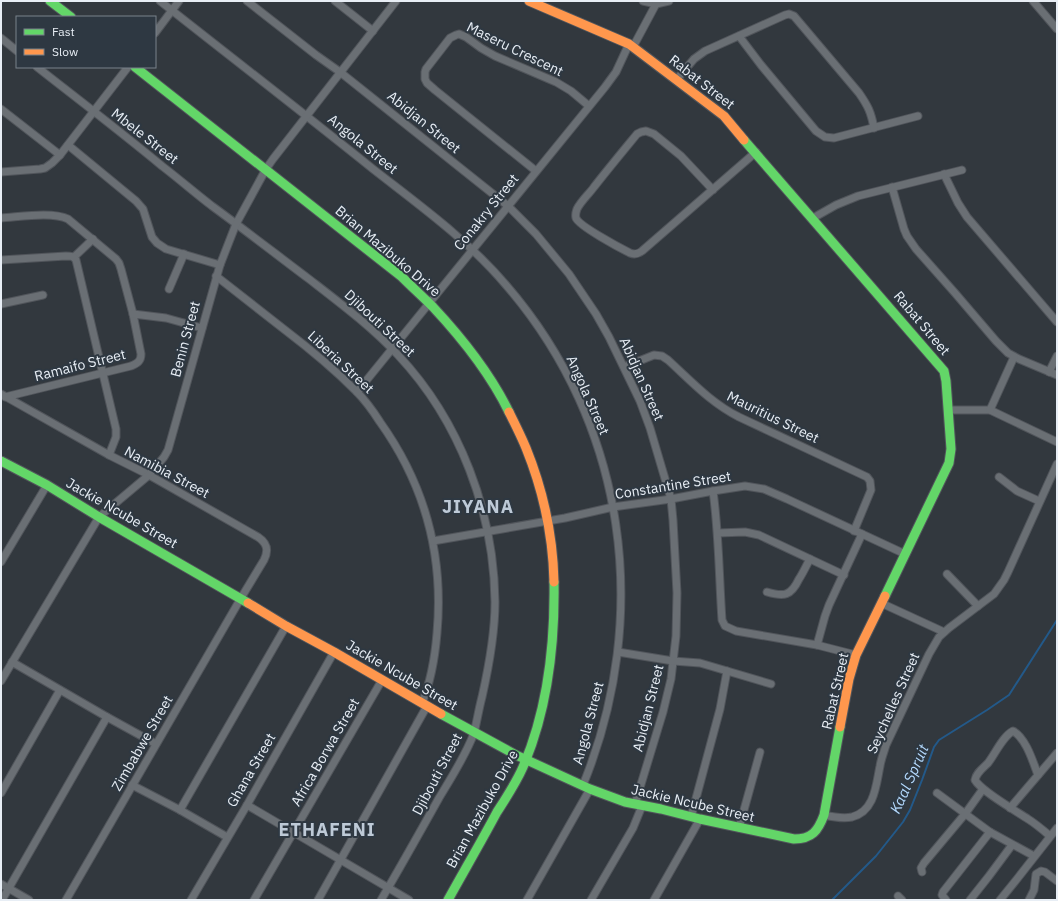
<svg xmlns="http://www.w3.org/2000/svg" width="1058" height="901" font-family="'IBM Plex Sans',sans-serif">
  <rect width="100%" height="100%" fill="#32383e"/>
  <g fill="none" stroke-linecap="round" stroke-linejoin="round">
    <!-- stream -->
    <polyline stroke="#235989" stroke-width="2" points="832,900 876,856 903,822 910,810 922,780 934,747 939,740 987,710 1009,695 1057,620"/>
    <!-- street casing -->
    <g stroke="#51555b" stroke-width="9">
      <g id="street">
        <path d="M 160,1 C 231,57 302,112 373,169 C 419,205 468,240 506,285 C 627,425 652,616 583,785"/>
        <polyline points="247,1 316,55 340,72 508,206 536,234 569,274 596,314 609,337 640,401 650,428 671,499 673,520 677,593 676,636 671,679 663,712 635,804"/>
        <polyline points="335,1 373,31"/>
        <polyline points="643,1 656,4 669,1"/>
        <polyline points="1033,1 1057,29"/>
        <polyline points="155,33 179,1"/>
        <polyline points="739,36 761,65 816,131 825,137 834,138 918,116"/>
        <polyline points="1,38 17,51"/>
        <polyline points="633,47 656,4"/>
        <path d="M 37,67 C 79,100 121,132 162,166 C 179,179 195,193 212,206 C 245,230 277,255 309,279 C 340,303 372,327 398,355 C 460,421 494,512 495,602 C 495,634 489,666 482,697 C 479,708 477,721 474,733 C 466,755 451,778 439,798 C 420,832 401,866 381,900"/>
        <path d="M 677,79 L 694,59 L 705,51 L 785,15 L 789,14 L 794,16 L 859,93 C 868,106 871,112 874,128"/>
        <polyline points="1,109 60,155"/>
        <polyline points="68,145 136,201 143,209 152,237 157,243 166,249 220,265"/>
        <polyline points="536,171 435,90 427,83 425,79 425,72 426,69 450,38 456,35 459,34 466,37 481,48 495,56 556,82 571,91 589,106"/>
        <polyline points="1,172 40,169 45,168 52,163 60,155 128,67"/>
        <polyline points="944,174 958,203 967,217 1057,322"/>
        <polyline points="892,187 904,229 907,236 916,249 955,293 996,341 1008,353 1019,359 1057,375"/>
        <path d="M 713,190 L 681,156 L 654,134 L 646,131 L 641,132 L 637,134 C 623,151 608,169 594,187 C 589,194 581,201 577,209 C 576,212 575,214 576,218 C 579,226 620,248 630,253 C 635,255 638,254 642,251 C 680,218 718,185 756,152"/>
        <path d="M 1,218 C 19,217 52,211 68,219 L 116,259 L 119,263 L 121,269 L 133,314 L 141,354 C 141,361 138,363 131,366 L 5,397"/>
        <polyline points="813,218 836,205 858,196 962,170"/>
        <polyline points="74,257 93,239"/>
        <path d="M 1,260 L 66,256 C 71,256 73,256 76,260 L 116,429 L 116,437 L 109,455"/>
        <path d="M 216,276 C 239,294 262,312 285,330 C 310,349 334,369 356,391 C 365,400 373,411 380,422 C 425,485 444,555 437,633 C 435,657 431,681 422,703"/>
        <polyline points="169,289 184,254"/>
        <polyline points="1,304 43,295"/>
        <polyline points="133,314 166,318 202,328"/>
        <path d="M 624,367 L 654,355 L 662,356 L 668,360 C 691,381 711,403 739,417 L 867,477 L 870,481 L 871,490 L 854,531"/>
        <polyline points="1049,372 1057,356"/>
        <polyline points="357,392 605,87 616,72 629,44"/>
        <path d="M 1,394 L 109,455 L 149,475 L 258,537 C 267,543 269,550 264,560 L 241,598 L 66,900"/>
        <polyline points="948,410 990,410 1057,442"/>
        <polyline points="990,410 1014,357"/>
        <polyline points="999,477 1017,491 1039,501"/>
        <path d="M 713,491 C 719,534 719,577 722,620 L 725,626 L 736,631 L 817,645 L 856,655"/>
        <polyline points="718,533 745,532 759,535 844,575"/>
        <polyline points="433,541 565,518 613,507 671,499 713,491 745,486 764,489 787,499 905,554"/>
        <polyline points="1,562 47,485"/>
        <polyline points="947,574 978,606"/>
        <path d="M 767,592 C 784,597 791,596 799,579 C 803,573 806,566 810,559"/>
        <polyline points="881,603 944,632"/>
        <polyline points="817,645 825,616 829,605 862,534"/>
        <polyline points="618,652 673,661 700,663 771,684"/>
        <polyline points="12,662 107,717 156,744"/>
        <polyline points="1,681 99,517 149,475 164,457 168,450 220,265 236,224 266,169 273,159 396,1"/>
        <path d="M 1038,775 C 1033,762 1026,738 1013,731 C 1003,736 995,754 988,763 C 983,768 976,773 975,780 C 981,791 1016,811 1028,819 C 1036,824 1043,830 1050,836"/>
        <polyline points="132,785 180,810 227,837"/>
        <polyline points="1,793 60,690"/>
        <polyline points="937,793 990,832 1034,856"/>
        <polyline points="247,805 409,900"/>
        <polyline points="1010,808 1057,753"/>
        <polyline points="180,810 286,626"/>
        <path d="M 824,815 C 833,817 843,819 852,817 C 875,811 876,785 880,766 C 881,759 884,752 886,745 L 929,654 L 939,637 L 949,628 L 994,594 L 1004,580 L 1008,572 L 1057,464"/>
        <polyline points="691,817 720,709 727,671"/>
        <polyline points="739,828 760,752"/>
        <polyline points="922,872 921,868 924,863 965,814 983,789"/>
        <polyline points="1,884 29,900"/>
        <polyline points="898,896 902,900"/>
        <polyline points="2,900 107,717"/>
        <polyline points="191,900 247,805 334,652"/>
        <polyline points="254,900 382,680"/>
        <polyline points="318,900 427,706"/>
        <polyline points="527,900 590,789"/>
        <polyline points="591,900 633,828 642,806"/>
        <polyline points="654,900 700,819"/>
        <polyline points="946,900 942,895 943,892 990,832"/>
        <polyline points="970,900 989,876 1012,845"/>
        <polyline points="1000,900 1017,879 1057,828"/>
        <polyline points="1029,900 1034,890 1036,874 1041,871 1045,872 1057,881"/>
      </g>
    </g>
    <!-- fast casing -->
    <g stroke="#51555b" stroke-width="11">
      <g id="fast">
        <polyline points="50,1 71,17"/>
        <path d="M 135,67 L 402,277 C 412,287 423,297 433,307 C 461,337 491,375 509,412"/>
        <polyline points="744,140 944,371 946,381 951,449 949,463 885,596"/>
        <polyline points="1,461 47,485 99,517 248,603"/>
        <path d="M 441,714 L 516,755 L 590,789 L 625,802 L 661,809 L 700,819 L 794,839 C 812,839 818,831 824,815 L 840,727"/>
        <path d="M 448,900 C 464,871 481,842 497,812 C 506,798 516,783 523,767 C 548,709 555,645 554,582"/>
      </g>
    </g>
    <!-- slow casing -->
    <g stroke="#51555b" stroke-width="11">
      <g id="slow">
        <polyline points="529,1 629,44 724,116 744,140"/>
        <path d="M 509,412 C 515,424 521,436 526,448 C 543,490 553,537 554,582"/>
        <polyline points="248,603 286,626 334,652 441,714"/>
        <polyline points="840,727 849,679 856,655 885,596"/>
      </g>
    </g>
    <!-- street -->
    <use href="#street" stroke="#6a6f74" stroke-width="7"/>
    <!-- fast -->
    <use href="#fast" stroke="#63d668" stroke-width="9"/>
    <!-- slow -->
    <use href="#slow" stroke="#ff974d" stroke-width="9"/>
  </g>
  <g text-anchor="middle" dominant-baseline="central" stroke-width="4" stroke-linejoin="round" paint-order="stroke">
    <!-- street labels -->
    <g font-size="14" fill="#e8eef5" stroke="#2e3842">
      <text transform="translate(515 49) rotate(26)">Maseru Crescent</text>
      <text transform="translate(702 82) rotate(38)">Rabat Street</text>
      <text transform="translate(424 122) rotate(39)">Abidjan Street</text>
      <text transform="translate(145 136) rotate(38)">Mbele Street</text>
      <text transform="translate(363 144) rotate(39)">Angola Street</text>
      <text transform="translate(486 212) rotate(-51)">Conakry Street</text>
      <text transform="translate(388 251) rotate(40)">Brian Mazibuko Drive</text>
      <text transform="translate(380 323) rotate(43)">Djibouti Street</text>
      <text transform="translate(922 323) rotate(50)">Rabat Street</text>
      <text transform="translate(185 339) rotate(-75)">Benin Street</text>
      <text transform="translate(341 362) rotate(43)">Liberia Street</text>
      <text transform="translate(80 365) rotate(-14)">Ramaifo Street</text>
      <text transform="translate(642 379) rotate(66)">Abidjan Street</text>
      <text transform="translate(588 395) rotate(66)">Angola Street</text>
      <text transform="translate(773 417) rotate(26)">Mauritius Street</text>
      <text transform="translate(167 472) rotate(28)">Namibia Street</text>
      <text transform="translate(673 485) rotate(-9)">Constantine Street</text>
      <text transform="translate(122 513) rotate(30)">Jackie Ncube Street</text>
      <text transform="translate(402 675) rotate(30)">Jackie Ncube Street</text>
      <text transform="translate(835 691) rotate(-77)">Rabat Street</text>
      <text transform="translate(893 703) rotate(-66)">Seychelles Street</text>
      <text transform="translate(648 708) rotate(-76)">Abidjan Street</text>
      <text transform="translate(588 723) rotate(-75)">Angola Street</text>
      <text transform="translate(142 743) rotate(-60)">Zimbabwe Street</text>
      <text transform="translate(325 752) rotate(-60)">Africa Borwa Street</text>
      <text transform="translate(251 770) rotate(-60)">Ghana Street</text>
      <text transform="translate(437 774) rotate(-62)">Djibouti Street</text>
      <text transform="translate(693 803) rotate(13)">Jackie Ncube Street</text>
      <text transform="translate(482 809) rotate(-61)">Brian Mazibuko Drive</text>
    </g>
    <!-- water labels -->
    <g font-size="15" font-style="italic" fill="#b4d9fd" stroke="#2e3842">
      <text transform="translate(909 779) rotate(-66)">Kaal Spruit</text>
    </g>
    <!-- district labels -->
    <g font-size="18" font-weight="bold" letter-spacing="1" fill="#becad7" stroke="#2e3842">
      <text x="478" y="506">JIYANA</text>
      <text x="327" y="829">ETHAFENI</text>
    </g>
  </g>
  <!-- border -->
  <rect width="1058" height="901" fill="none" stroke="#e8eef5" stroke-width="4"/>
  <!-- legend -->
  <rect x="16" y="16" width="140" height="52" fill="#2e3842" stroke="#78818a"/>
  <rect x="24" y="29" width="20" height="6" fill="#63d668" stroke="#78818a"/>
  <text x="52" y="36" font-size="12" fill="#e8eef5">Fast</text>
  <rect x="24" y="49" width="20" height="6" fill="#ff974d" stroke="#78818a"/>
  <text x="52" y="56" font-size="12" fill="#e8eef5">Slow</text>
</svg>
